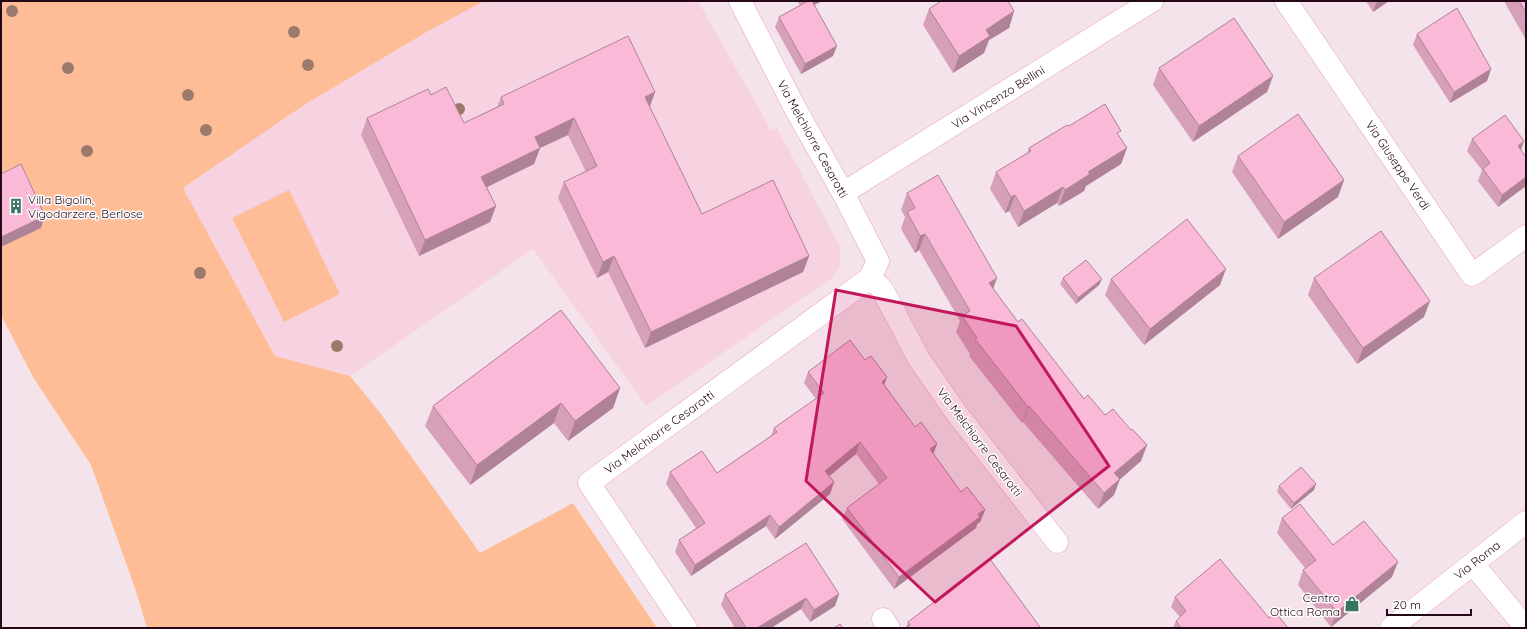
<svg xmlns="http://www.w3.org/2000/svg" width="1527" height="629" font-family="Quicksand,sans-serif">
  <rect width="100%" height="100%" fill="#f4e3ea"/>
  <!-- built -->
  <polygon fill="#f7d3e2" points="484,1 688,1 689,3 698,1 771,130 777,128 840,247 840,267 832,278 646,406 533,249 350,376 275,356 183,188 304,105 425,33"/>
  <!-- green -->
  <g fill="#ffbd97">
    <polygon points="1,1 484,1 425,33 304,105 183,188 275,356 350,376 381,414 480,553 573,503 657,628 147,628 136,591 91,465 33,377 1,315"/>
    <polygon points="289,190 340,294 284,322 232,218"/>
  </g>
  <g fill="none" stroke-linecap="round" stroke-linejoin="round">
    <!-- minor casing -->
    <g stroke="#ec9ec2" stroke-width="23">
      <g id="minor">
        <polyline points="1286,1 1472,275 1526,236"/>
        <polyline points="843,193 1152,1"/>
        <polyline points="870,278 882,289 919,359 955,411 1057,542"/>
        <polyline points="1473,564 1526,628"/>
        <polyline points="883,619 889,628"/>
        <polyline points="686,628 589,483 870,278 878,261 843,193 796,110 740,1"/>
      </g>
    </g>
    <!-- tertiary casing -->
    <g stroke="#ec9ec2" stroke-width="23">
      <polyline id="tertiary" points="1391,628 1526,522"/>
    </g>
    <!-- minor -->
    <use href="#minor" stroke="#fff" stroke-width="22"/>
    <!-- tertiary -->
    <use href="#tertiary" stroke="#fff" stroke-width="22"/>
  </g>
  <!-- trees -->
  <g fill="#9b7a6b">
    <circle cx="12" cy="11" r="6"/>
    <circle cx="294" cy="32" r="6"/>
    <circle cx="308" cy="65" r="6"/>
    <circle cx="68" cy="68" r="6"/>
    <circle cx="188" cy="95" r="6"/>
    <circle cx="459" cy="109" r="6"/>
    <circle cx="206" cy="130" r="6"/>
    <circle cx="87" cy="151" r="6"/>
    <circle cx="200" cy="273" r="6"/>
    <circle cx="337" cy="346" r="6"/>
  </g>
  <!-- wall -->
  <g fill="#d7a0b9">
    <polygon points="797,1 822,1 814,5 833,56 801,74 775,27 779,17 800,5"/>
    <polygon points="1366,1 1389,1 1373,12"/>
    <polygon points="1504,1 1526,1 1526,40"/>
    <polygon points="929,9 1014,11 1009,28 989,40 984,53 953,73 923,25"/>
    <polygon points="1417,34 1491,69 1487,81 1450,103 1413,45"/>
    <polygon points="1159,68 1273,76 1267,92 1193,142 1153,85"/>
    <polygon points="655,92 650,107 702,214 809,256 803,272 645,348 608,272 597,278 558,198 564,182 586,172 568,135 540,148 534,164 487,187 496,206 490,222 419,256 361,135 367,118 431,95 464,123 497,107 501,97"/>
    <polygon points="1069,126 1119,136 1127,148 1121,164 1086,186 1084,191 1059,206 1057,203 1018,227 1009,211 1005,213 990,189 996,172 1027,153 1029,148"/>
    <polygon points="1472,139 1524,141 1498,207 1478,181 1482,170 1467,151"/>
    <polygon points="1238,156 1344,180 1338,197 1278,239 1232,172"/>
    <polygon points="907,193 993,289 1018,322 1084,399 1105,415 1131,430 1147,445 1141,461 1120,479 1114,495 1098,509 1023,422 1022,423 969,356 970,354 956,332 960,321 919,250 915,253 901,229 905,217 901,210"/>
    <polygon points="1063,278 1102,279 1099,285 1076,304 1060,284"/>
    <polygon points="1314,278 1424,317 1357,364 1308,295"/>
    <polygon points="1111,279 1220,285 1144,345 1105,295"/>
    <polygon points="808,372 884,385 933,454 961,492 985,510 980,522 977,524 976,528 894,589 842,519 847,508 879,484 856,454 829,476 834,482 830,494 775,539 766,526 691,576 675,552 679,540 696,528 666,484 670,472 717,473 771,436 774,428 816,399 804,383"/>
    <polygon points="620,388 613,408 568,441 554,423 470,485 425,426 433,406"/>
    <polygon points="1316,484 1314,490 1291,509 1277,492 1279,486"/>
    <polygon points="1282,518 1333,545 1392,577 1331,627 1298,585 1303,570 1305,568 1277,533"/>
    <polygon points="725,594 839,594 835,606 810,622 801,609 771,628 735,628 721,605"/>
    <polygon points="1175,597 1269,618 1288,628 1173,628 1176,621 1180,617 1171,607"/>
    <polygon points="908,622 1040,627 1040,628 906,628"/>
  </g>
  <!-- shaded-wall -->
  <g fill="#af8296">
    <polygon points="813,1 822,1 803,11"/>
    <polygon points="1377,1 1389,1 1373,12"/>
    <polygon points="1014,11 1009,28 989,40 984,53 953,73 959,56 986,30"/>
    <polygon points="837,46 833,56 801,74 805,64"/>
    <polygon points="1491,69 1487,81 1450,103 1454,92"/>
    <polygon points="1273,76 1267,92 1193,142 1199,126"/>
    <polygon points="655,92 649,108 645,97"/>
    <polygon points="574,118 568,135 529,153 535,137"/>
    <polygon points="1524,141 1520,153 1518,146"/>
    <polygon points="540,148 534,164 475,193 481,177"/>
    <polygon points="1127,148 1121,164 1086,186 1084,191 1059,206 1065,190 1088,172"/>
    <polygon points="1526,177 1526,186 1498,207 1502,195"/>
    <polygon points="1344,180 1338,197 1278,239 1284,222"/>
    <polygon points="1063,187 1057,203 1018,227 1024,211"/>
    <polygon points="1015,195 1009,211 1005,213 1011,197"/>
    <polygon points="496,206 490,222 419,256 425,240"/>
    <polygon points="45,216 41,228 1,247 1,237"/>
    <polygon points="925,234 919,250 915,253 920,236"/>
    <polygon points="614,256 608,272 597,278 603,262"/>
    <polygon points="809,256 803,272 645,348 651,332"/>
    <polygon points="1226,269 1220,285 1144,345 1150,329"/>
    <polygon points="997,278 991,295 989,283"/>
    <polygon points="1102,279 1099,285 1076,304 1078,298"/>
    <polygon points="1430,301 1424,317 1357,364 1363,348"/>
    <polygon points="887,377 883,389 882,382"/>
    <polygon points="620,388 613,408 568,441 575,421"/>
    <polygon points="561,403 554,423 470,485 477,465"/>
    <polygon points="1029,406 1023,422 1022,423 1028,407"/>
    <polygon points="860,442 856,454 821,483 825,471"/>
    <polygon points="937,444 933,455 930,449"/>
    <polygon points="1147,445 1141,461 1109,489 1114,473"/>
    <polygon points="1120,479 1114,495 1098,509 1104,493"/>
    <polygon points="834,482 830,494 775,539 779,527"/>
    <polygon points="1316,484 1314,490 1291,509 1294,503"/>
    <polygon points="985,510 980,522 977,524 976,528 894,589 899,577"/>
    <polygon points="770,515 766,526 691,576 695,565"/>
    <polygon points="1398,562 1392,577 1331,627 1337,612"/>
    <polygon points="839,594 835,606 810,622 814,610"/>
    <polygon points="806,598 801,609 771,628 757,628"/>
  </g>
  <!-- building -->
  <g fill="#fabad7" stroke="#af8296">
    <polygon points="808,1 812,1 837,46 805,64 779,17"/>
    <polygon points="941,1 1008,1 1014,11 986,30 990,36 959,56 929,9"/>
    <polygon points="1519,1 1526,1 1526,13"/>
    <polygon points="1457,8 1491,69 1454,92 1417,34"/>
    <polygon points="1234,18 1273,76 1199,126 1159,68"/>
    <polygon points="628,36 655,92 645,97 702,214 773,180 809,256 651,332 614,256 603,262 564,182 597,166 574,118 535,137 540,148 481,177 496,206 425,240 367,118 428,89 431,95 446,87 464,123 504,104 501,97"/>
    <polygon points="1105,104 1121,131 1117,133 1127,148 1088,172 1090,174 1065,190 1063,187 1024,211 1015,195 1011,197 996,172 1031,151 1029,148 1067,125 1069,126"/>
    <polygon points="1298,114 1344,180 1284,222 1238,156"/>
    <polygon points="1505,115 1524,141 1518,146 1526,157 1526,177 1502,195 1483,169 1490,163 1472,139"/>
    <polygon points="21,164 45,216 1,237 1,174"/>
    <polygon points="938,175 997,278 989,283 1018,322 1022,319 1084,399 1088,395 1105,415 1113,409 1131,430 1132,429 1147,445 1114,473 1120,479 1104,493 1029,406 1028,407 975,339 977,338 962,316 970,311 925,234 920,236 907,212 915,208 907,193"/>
    <polygon points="1187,219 1226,269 1150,329 1111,279"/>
    <polygon points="1381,231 1430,301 1363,348 1314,278"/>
    <polygon points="1086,260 1102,279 1078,298 1063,278"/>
    <polygon points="561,310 620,388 575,421 561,403 477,465 433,406"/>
    <polygon points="850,340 865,360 871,356 887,377 882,382 915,427 921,422 937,444 930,449 961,492 967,487 985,510 978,514 980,517 899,577 847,508 887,478 860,442 825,471 834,482 779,527 770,515 695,565 679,540 705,523 670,472 702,451 717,473 777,432 774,428 824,393 808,372"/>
    <polygon points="1301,467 1316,484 1294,503 1279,486"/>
    <polygon points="1300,504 1333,545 1364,521 1398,562 1337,612 1303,570 1316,560 1282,518"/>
    <polygon points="806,543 839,594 814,610 806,598 757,628 746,628 725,594"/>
    <polygon points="990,559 1040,627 1038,628 906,628 910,625 908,622"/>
    <polygon points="1220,559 1269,618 1276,613 1288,628 1181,628 1176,621 1186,611 1175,597"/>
    <polygon points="840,624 843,628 834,628"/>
  </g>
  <!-- marked area -->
  <path fill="#c2185b" fill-opacity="0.2" stroke="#c2185b" stroke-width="3" stroke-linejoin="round" d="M 836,290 L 1016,326 L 1109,466 L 935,602 L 806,481 Z"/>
  <!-- icons -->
  <defs>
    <g id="building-bare" transform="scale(1.2)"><path d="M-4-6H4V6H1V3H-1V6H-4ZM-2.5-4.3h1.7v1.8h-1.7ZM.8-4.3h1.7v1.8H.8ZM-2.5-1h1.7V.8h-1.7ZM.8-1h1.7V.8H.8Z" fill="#377562" stroke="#fff" stroke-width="2.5" paint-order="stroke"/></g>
    <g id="shop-bare" transform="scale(1.2)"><path d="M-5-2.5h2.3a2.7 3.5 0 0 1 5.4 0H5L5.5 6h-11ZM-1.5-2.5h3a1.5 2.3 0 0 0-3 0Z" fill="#377562" stroke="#fff" stroke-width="2.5" paint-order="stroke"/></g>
  </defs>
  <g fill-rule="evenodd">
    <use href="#building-bare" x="16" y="206"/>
    <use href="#shop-bare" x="1352" y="604"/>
  </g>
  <g text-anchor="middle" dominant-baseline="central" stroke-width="3" stroke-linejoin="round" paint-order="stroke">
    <!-- street labels -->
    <g font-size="12" fill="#240817" stroke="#fff">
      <text transform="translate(998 97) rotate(-32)">Via Vincenzo Bellini</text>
      <text transform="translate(813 139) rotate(61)">Via Melchiorre Cesarotti</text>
      <text transform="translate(1398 165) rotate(56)">Via Giuseppe Verdi</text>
      <text transform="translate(659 432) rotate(-36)">Via Melchiorre Cesarotti</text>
      <text transform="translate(980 442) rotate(53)">Via Melchiorre Cesarotti</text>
      <text transform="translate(1477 560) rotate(-38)">Via Roma</text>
    </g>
    <!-- poi labels -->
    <g font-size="12" fill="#240817" stroke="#fff" text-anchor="start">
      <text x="28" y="199">Villa Bigolin,<tspan x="28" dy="14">Vigodarzere, Berlose</tspan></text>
      <text x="1340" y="597" text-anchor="end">Centro<tspan x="1340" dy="14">Ottica Roma</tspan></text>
    </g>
  </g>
  <!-- border -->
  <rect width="1527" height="629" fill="none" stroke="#240817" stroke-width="4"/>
  <!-- scale -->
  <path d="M1387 609v6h84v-6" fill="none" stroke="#240817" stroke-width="2"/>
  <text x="1393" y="609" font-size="12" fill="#240817" stroke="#ffffff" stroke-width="3" paint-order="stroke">20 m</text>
</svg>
